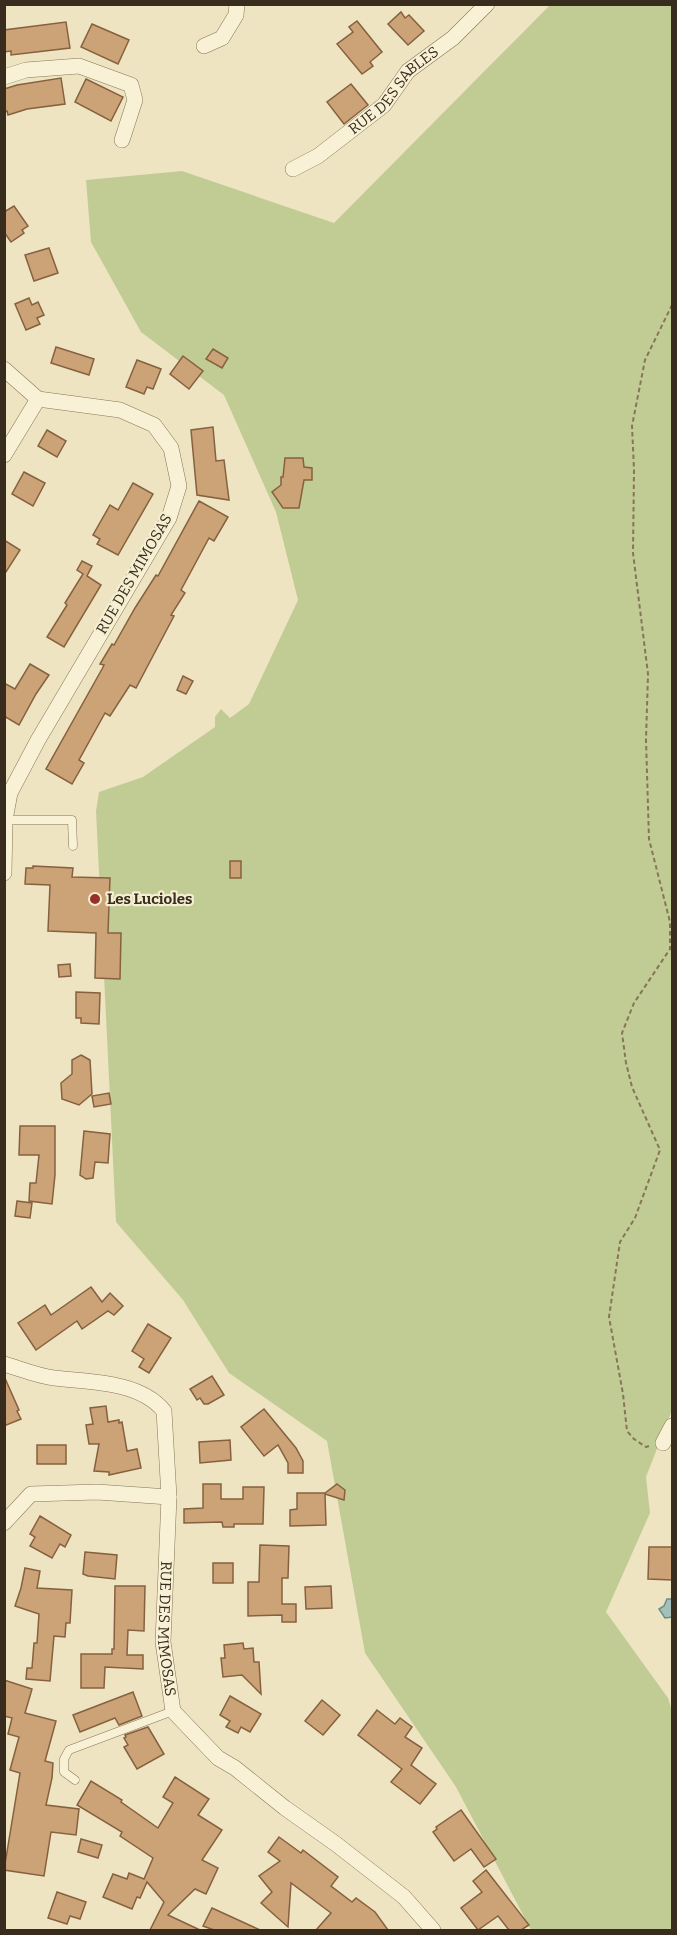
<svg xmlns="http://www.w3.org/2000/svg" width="677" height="1935" font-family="Bitter,serif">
  <rect width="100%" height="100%" fill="#eee4c1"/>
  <!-- green -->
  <polygon fill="#c1cc95" points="550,5 672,5 672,1410 646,1477 650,1513 606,1612 668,1698 672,1711 672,1930 531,1930 456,1787 365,1653 327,1441 229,1373 183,1300 116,1222 96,811 99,792 143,777 215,727 215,717 221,709 230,718 249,704 298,600 276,512 224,395 141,332 91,242 86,180 182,171 334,223"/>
  <!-- water -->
  <polygon fill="#a4c0ba" stroke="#6b8e88" stroke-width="1.5" points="667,1599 672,1599 672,1617 665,1618 659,1609 664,1606"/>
  <!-- building -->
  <g fill="#cca277" stroke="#86613f" stroke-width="1.5">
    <polygon points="401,12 405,18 409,15 424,31 408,45 388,24"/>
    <polygon points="357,21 382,52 370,62 373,66 362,74 337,44 353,32 349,27"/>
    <polygon points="66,22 70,48 11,55 11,51 4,52 4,30"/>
    <polygon points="92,24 129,40 118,64 81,47"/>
    <polygon points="61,78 65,104 27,109 8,115 7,111 4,112 4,89 17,85"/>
    <polygon points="86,79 123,97 111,121 75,102"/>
    <polygon points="351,84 368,105 344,124 327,102"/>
    <polygon points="14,206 28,226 22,230 24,233 11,242 4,232 4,212"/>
    <polygon points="49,248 58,273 34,281 25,255"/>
    <polygon points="29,298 32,305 38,302 44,315 37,318 40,324 26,330 15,304"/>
    <polygon points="56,347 94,359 89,375 51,363"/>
    <polygon points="213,349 228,358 222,368 206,359"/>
    <polygon points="183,356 203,371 189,389 170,374"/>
    <polygon points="137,360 161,369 153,389 147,387 144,394 126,387"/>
    <polygon points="213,427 216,461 224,460 229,500 197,495 191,430"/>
    <polygon points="47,430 66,441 57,457 38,446"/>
    <polygon points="285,458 303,458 304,467 312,468 312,480 304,480 299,508 283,508 272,492 281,485 281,477 283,477"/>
    <polygon points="24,472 45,483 33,506 12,494"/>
    <polygon points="133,483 153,494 118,555 97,544 100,539 93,535 110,505 118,510"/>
    <polygon points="199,501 228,517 214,541 209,538 181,590 185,593 171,615 174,616 136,688 130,685 110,716 105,713 79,760 84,763 72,784 46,769 102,669 104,665 100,664 112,644 114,645 135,608 156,575 158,576"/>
    <polygon points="4,540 20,550 4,575"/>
    <polygon points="82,561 92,566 87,576 101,585 64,647 47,637 67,605 65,603 83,574 77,570"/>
    <polygon points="30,664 49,675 36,694 19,725 4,716 4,683 15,689"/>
    <polygon points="183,676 193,681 186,694 177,690"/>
    <rect x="230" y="861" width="11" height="17"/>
    <polygon points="33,866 73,868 72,877 110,878 108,933 121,933 120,979 95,978 96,933 48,931 50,885 25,884 26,868 33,868"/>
    <polygon points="70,964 71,976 59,977 58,965"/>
    <polygon points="76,992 100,993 99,1024 81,1023 81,1018 76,1018"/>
    <polygon points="81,1055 90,1060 92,1094 79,1105 62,1099 61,1083 72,1074 72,1060"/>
    <polygon points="109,1093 111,1104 94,1107 92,1096"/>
    <polygon points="20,1126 55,1126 55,1175 52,1204 29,1201 30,1183 36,1183 39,1155 19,1155"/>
    <polygon points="84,1131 110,1134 108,1163 95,1162 93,1178 86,1179 80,1175"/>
    <polygon points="17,1201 32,1203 30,1218 15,1216"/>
    <polygon points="91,1287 102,1302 110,1293 123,1306 114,1315 108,1311 82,1329 77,1321 36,1350 18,1323 45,1305 51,1315"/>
    <polygon points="148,1324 171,1338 149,1373 139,1367 144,1359 132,1351"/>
    <polygon points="4,1376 19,1410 17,1411 21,1419 4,1426"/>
    <polygon points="212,1376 224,1395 208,1404 204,1404 200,1398 197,1400 190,1389"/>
    <polygon points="106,1406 108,1422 119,1420 119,1423 122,1422 127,1451 137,1449 141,1468 109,1475 109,1472 94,1471 99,1444 89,1444 86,1425 93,1424 90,1408"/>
    <polygon points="264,1409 296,1448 303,1461 303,1473 288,1473 288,1463 278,1445 264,1456 241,1427"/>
    <polygon points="230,1440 231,1460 200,1463 199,1442"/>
    <rect x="37" y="1445" width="29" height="19"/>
    <polygon points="203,1484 221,1484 221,1499 243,1499 243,1487 264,1487 263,1524 234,1524 234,1527 223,1527 222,1522 184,1523 184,1509 203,1508"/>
    <polygon points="337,1484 345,1490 344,1500 325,1494 326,1525 290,1526 290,1510 297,1509 297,1493 325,1493"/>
    <polygon points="40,1516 71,1535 65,1547 60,1544 52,1558 30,1546 35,1537 30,1534"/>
    <polygon points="260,1545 289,1546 288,1578 282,1578 282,1604 296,1604 296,1622 282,1622 282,1615 248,1616 248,1582 259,1582"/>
    <polygon points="649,1547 672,1547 672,1580 648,1579"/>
    <polygon points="85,1552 117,1555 115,1579 88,1576 83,1574"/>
    <rect x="213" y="1563" width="20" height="20"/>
    <polygon points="25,1568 40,1571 37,1588 72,1590 70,1623 66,1623 65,1637 54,1636 50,1681 26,1679 27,1668 32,1668 34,1643 37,1643 39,1614 15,1606 21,1588"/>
    <polygon points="115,1586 145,1586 144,1631 128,1630 127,1655 143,1655 143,1669 105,1667 104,1688 81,1688 81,1654 112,1654 112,1649 114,1649"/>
    <polygon points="331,1586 332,1608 306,1609 305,1587"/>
    <polygon points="243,1643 244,1649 253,1648 254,1662 259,1662 261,1694 242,1675 223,1677 221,1658 225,1658 224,1645"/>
    <polygon points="4,1680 32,1689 25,1713 56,1721 45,1761 53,1763 52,1778 46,1805 79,1809 76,1835 51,1832 44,1876 4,1870 20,1773 10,1770 19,1737 8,1734 12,1718 4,1716"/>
    <polygon points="133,1692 142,1716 119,1725 115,1718 80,1732 73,1715"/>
    <polygon points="230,1696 261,1714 250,1732 241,1727 238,1733 226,1727 230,1721 220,1715"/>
    <polygon points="322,1700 340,1715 323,1735 305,1721"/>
    <polygon points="377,1710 395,1724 400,1718 412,1727 405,1737 422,1748 411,1765 436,1784 420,1804 391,1782 402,1769 358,1735"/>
    <polygon points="148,1727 164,1754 137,1769 124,1747 128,1745 124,1738 126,1737 125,1735"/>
    <polygon points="175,1777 209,1799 198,1815 222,1830 202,1860 218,1868 206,1894 195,1889 168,1915 200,1930 150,1930 164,1902 147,1882 140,1898 137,1897 132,1909 103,1897 113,1874 127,1879 129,1873 144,1879 153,1858 120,1836 122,1832 77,1805 91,1781 122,1800 121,1802 158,1828 173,1803 163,1797"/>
    <polygon points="461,1810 496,1859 484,1867 471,1849 454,1861 433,1832 437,1829 436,1827"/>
    <polygon points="279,1837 301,1853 303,1850 338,1877 331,1886 352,1902 356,1898 375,1912 388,1930 316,1930 331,1913 291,1883 288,1927 261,1903 272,1892 259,1876 280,1861 268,1852"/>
    <polygon points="81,1839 102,1845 98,1858 78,1852"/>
    <polygon points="486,1870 529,1925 521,1930 509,1930 498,1916 478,1930 461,1908 482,1892 473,1881"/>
    <polygon points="57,1892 86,1902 80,1919 70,1916 67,1924 48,1918"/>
    <polygon points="212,1908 260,1930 214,1930 203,1926"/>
  </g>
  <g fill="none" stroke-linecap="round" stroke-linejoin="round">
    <!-- service casing -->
    <g stroke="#877559" stroke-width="9">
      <g id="service">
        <polyline points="5,820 72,820 73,846"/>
        <polyline points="75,1780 64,1772 64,1759 69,1750 173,1711"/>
      </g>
    </g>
    <!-- minor casing -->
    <g stroke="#877559" stroke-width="16">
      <g id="minor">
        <polyline points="204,46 222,38 236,15 237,4"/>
        <polyline points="4,77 26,70 79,66 131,85 135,100 122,140"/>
        <path id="s1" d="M 293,169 L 318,156 L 384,105 L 408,71 L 453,38 L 487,4"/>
        <polyline points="4,369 38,399 120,410 154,425 171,448 179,486 169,518 38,740 10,793 5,820 4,873"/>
        <polyline points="4,455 38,399"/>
        <path id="s2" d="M 4,1364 C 21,1369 38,1376 54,1378 C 89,1382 140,1381 164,1411 L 169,1497 L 163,1642 L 173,1711 L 218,1758 L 235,1768 L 285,1808 L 336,1844 L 404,1897 L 433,1930"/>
        <polyline points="663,1443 672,1426"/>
        <polyline points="4,1523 31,1494 97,1492 169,1497"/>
      </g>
    </g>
    <!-- path -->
    <polyline stroke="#877559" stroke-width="2" stroke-dasharray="4.5 3" stroke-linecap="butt" points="649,1446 646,1447 634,1439 627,1431 623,1394 609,1317 620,1242 635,1218 660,1150 632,1087 626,1063 622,1033 634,1003 670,949 670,922 649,839 646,740 648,674 633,553 634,470 632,426 645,360 672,305"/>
    <!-- service -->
    <use href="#service" stroke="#f9f1d5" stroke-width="8"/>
    <!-- minor -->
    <use href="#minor" stroke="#f9f1d5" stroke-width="15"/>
  </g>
  <!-- markers -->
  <circle fill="#963129" stroke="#f5eed1" stroke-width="2" cx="95" cy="899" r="6"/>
  <g text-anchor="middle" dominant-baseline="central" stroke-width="4.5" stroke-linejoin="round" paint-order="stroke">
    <!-- street labels -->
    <g font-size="15" fill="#372c1d" stroke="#f5eed1">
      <text stroke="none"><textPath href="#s1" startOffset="129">RUE DES SABLES</textPath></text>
      <text transform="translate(134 574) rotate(-60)">RUE DES MIMOSAS</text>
      <text stroke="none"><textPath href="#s2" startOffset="388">RUE DES MIMOSAS</textPath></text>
    </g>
    <!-- poi labels -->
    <g font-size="15" font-weight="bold" fill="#372c1d" stroke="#f5eed1" text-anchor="start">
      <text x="107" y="899">Les Lucioles</text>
    </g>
  </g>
  <!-- border -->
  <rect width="677" height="1935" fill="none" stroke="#372c1d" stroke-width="12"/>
</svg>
